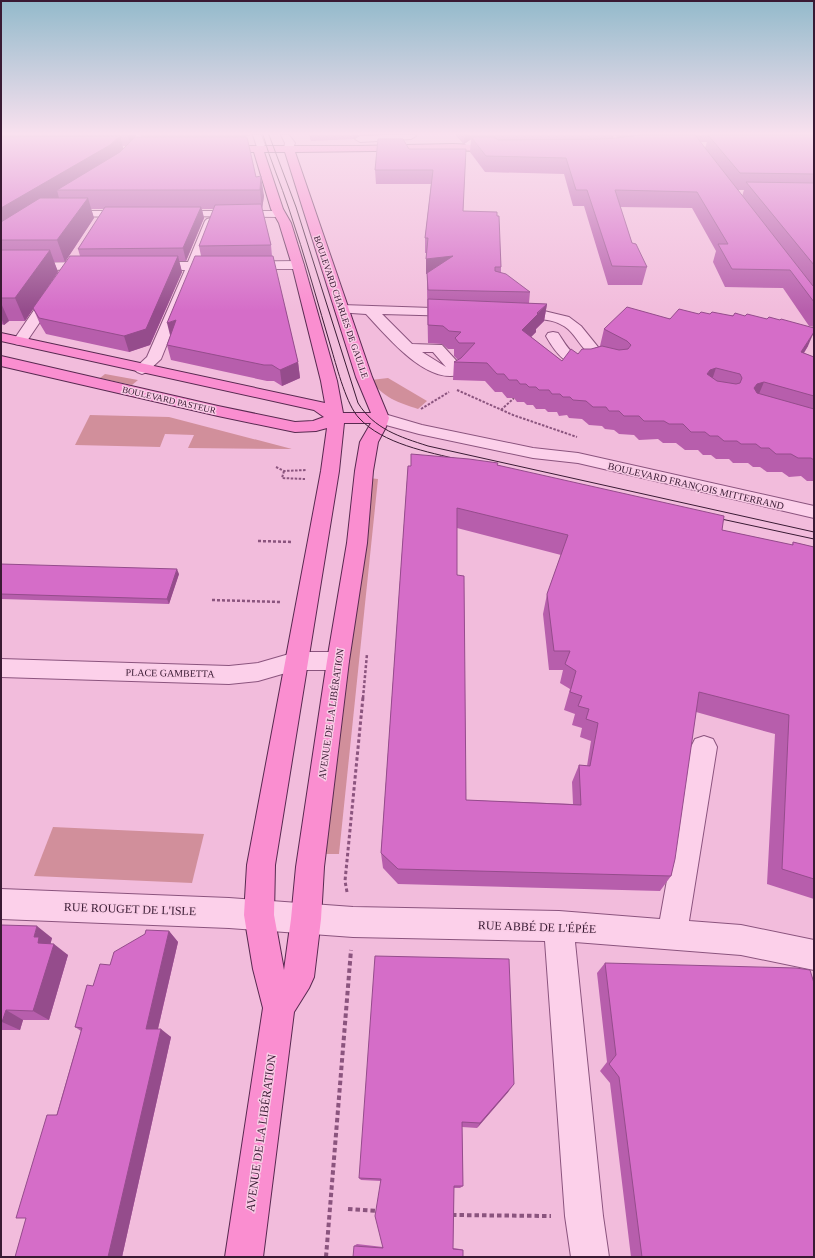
<svg xmlns="http://www.w3.org/2000/svg" width="815" height="1258" font-family="'Times New Roman',serif">
  <rect width="100%" height="100%" fill="#f2bcdc"/>
  <!-- green -->
  <g fill="#d18f9b">
    <polygon points="105,374 138,380 132,385 100,378"/>
    <path d="M 388,378 L 427,401 L 418,409 C 399,403 382,397 371,380 Z"/>
    <polygon points="90,415 169,417 292,449 188,448 194,435 165,434 160,447 75,445"/>
    <polygon points="369,478 378,479 339,854 324,854"/>
    <polygon points="53,827 204,834 192,883 34,876"/>
  </g>
  <g fill="none" stroke-linecap="round" stroke-linejoin="round">
    <!-- minor casing -->
    <g stroke="#8b547e" stroke-width="2">
      <g id="minor">
        <polygon points="253,135 261,135 265,145 263,147 257,147"/>
        <polygon points="281,135 289,135 295,143 292,151 286,151 284,149 285,143"/>
        <polygon points="388,135 415,135 416,136 411,139 360,142 355,139 360,136"/>
        <polygon points="457,135 467,135 473,142 484,145 486,147 481,150 467,146"/>
        <polygon points="64,211 130,211 136,214 130,217 60,216 58,214 60,212"/>
        <polygon points="172,211 279,211 285,214 279,217 168,216 166,214"/>
        <polygon points="211,218 215,219 217,221 200,262 298,261 302,262 304,265 302,268 298,269 197,269 161,359 147,372 142,374 137,372 134,369 147,357 185,270 151,270 147,269 145,266 147,263 151,262 188,262 205,221 207,219"/>
        <polygon points="93,262 97,263 99,266 97,269 1,271 1,263"/>
        <polygon points="54,287 59,288 61,291 27,341 25,344 20,345 15,344 13,341 49,288"/>
        <path d="M 342,305 L 462,309 L 464,312 L 462,315 L 457,316 L 382,314 L 412,344 L 442,345 L 464,369 L 459,375 C 425,384 387,336 366,314 L 337,312 L 335,309 L 337,306 ZM 422,352 L 433,352 L 446,367 Z"/>
        <path d="M 515,309 L 544,311 L 569,317 L 581,326 L 598,347 L 622,360 L 625,363 L 622,366 L 617,368 L 599,361 C 596,363 592,365 588,365 C 567,369 555,352 546,336 L 548,333 L 553,332 L 558,333 C 567,346 572,360 591,355 C 581,348 577,337 568,329 C 551,315 530,321 510,316 L 508,313 L 510,310 Z"/>
        <polygon points="381,413 422,425 533,448 578,453 814,506 814,518 578,463 533,458 419,434 375,422 373,418 375,414"/>
        <polygon points="296,652 338,652 346,655 349,661 346,667 338,670 296,670 258,681 229,684 1,677 1,659 229,666 258,663"/>
        <polygon points="704,736 713,739 717,747 689,921 741,925 814,940 814,970 741,955 575,942 603,1216 609,1257 571,1257 565,1216 545,941 353,937 229,928 1,919 1,889 229,898 353,907 559,911 660,919 691,747 695,739"/>
      </g>
    </g>
    <!-- major casing -->
    <g stroke="#582950" stroke-width="2">
      <path id="major" d="M 453,144 L 500,146 L 505,149 L 500,152 L 453,150 L 295,152 L 372,377 L 389,418 L 386,427 L 378,442 L 373,471 L 367,543 L 349,661 L 324,867 L 321,919 L 314,977 L 309,988 L 294,1012 L 263,1257 L 225,1257 L 263,1008 L 253,969 L 244,915 L 247,865 L 321,471 L 327,428 L 316,431 L 295,432 L 218,416 L 1,366 L 1,356 L 218,406 L 295,422 L 313,421 L 324,417 L 314,410 L 1,341 L 1,333 L 325,403 L 321,381 L 292,265 L 279,223 L 271,209 L 254,152 L 244,152 L 239,149 L 244,146 L 359,146 ZM 264,152 L 285,152 L 356,377 L 371,413 L 343,413 L 337,381 L 304,265 L 291,223 L 283,209 ZM 344,423 L 371,423 L 360,442 L 355,471 L 347,543 L 327,661 L 296,867 L 291,919 L 284,970 L 274,915 L 275,865 L 339,471 Z"/>
    </g>
    <!-- path-far3 -->
    <g stroke="#8b547e" stroke-width="2" stroke-dasharray="2.5 1.5" stroke-linecap="butt">
      <polyline points="457,390 513,415 577,437"/>
      <polyline points="421,409 449,392"/>
      <polyline points="501,410 514,398"/>
      <polyline points="276,467 284,471 306,470"/>
      <polyline points="284,471 282,478 305,479"/>
    </g>
    <!-- path-far2 -->
    <g stroke="#8b547e" stroke-width="2.5" stroke-dasharray="3 2" stroke-linecap="butt">
      <polyline points="258,541 293,542"/>
      <polyline points="212,600 281,602"/>
      <polyline points="363,698 367,654"/>
    </g>
    <!-- path-far1 -->
    <polyline stroke="#8b547e" stroke-width="3" stroke-dasharray="3.5 2.5" stroke-linecap="butt" points="347,892 345,881 363,697"/>
    <!-- path -->
    <g stroke="#8b547e" stroke-width="4" stroke-dasharray="4.5 3" stroke-linecap="butt">
      <polyline points="348,1209 377,1211"/>
      <polyline points="452,1215 551,1216"/>
      <polyline points="326,1257 351,950"/>
    </g>
    <!-- minor -->
    <use href="#minor" fill="#fcd0ea" fill-rule="evenodd"/>
    <!-- major -->
    <use href="#major" fill="#fa8ed0" fill-rule="evenodd"/>
    <!-- tram -->
    <g stroke="#391a33" stroke-width="1">
      <path d="M 263,135 C 270,160 281,184 289,209 C 305,256 318,304 332,351 C 337,368 347,406 359,418 C 383,444 428,452 461,460"/>
      <path d="M 269,135 L 296,207 L 358,403 C 374,429 400,437 428,446 L 814,532"/>
      <polyline points="712,517 814,539"/>
    </g>
  </g>
  <!-- wall -->
  <g fill="#b75eac" fill-rule="evenodd">
    <path d="M 1,135 L 136,135 L 135,137 L 141,137 L 140,135 L 250,135 L 250,136 L 246,136 L 246,137 L 256,177 L 264,196 L 262,209 L 271,245 L 272,256 L 298,362 L 300,378 L 282,386 L 274,381 L 267,381 L 171,360 L 167,345 L 201,256 L 199,246 L 214,209 L 202,209 L 204,218 L 186,261 L 179,261 L 182,272 L 150,345 L 129,352 L 46,334 L 40,324 L 33,308 L 80,256 L 78,249 L 104,209 L 91,209 L 94,218 L 65,262 L 54,262 L 58,272 L 25,321 L 9,321 L 4,325 L 1,324 ZM 122,146 L 126,146 L 123,149 Z"/>
    <polygon points="309,135 360,135 354,139 311,141"/>
    <path d="M 458,135 L 614,135 L 613,139 L 618,138 L 614,135 L 686,135 L 685,135 L 814,135 L 814,327 L 809,326 L 783,288 L 725,287 L 713,262 L 716,251 L 692,208 L 620,207 L 632,243 L 647,267 L 642,285 L 608,285 L 584,206 L 573,206 L 564,174 L 485,172 L 470,152 L 471,140 L 470,140 L 464,144 ZM 699,142 L 707,142 L 705,148 ZM 737,190 L 744,190 L 742,196 Z"/>
    <polygon points="409,149 466,149 463,211 501,267 501,273 530,292 529,303 547,304 544,321 536,329 536,332 531,337 562,361 578,354 600,346 604,329 699,314 745,316 767,319 780,320 808,346 804,353 814,357 814,481 807,481 801,476 789,477 782,472 767,472 760,467 753,467 748,463 733,463 729,459 716,459 711,455 703,455 698,450 685,450 676,443 663,443 658,439 639,440 634,435 619,434 614,430 605,429 602,426 589,425 582,419 569,418 567,415 559,416 557,412 548,412 545,409 536,409 533,405 527,405 524,402 517,402 514,398 507,398 502,392 495,392 485,381 453,380 454,362 458,360 454,356 454,349 448,349 442,344 428,343 427,289 427,274 426,274 427,253 425,253 425,238 431,184 376,184 375,170"/>
    <path d="M 498,465 L 722,530 L 792,545 L 793,542 L 814,547 L 814,899 L 767,884 L 775,734 L 696,712 L 671,876 L 660,891 L 398,884 L 383,868 L 381,853 L 408,466 ZM 457,528 L 561,555 L 547,594 L 543,614 L 549,670 L 563,670 L 560,683 L 570,689 L 564,710 L 575,714 L 572,725 L 582,728 L 580,737 L 591,741 L 587,766 L 579,765 L 572,782 L 573,804 L 466,800 L 457,575 Z"/>
    <polygon points="1,564 179,574 169,604 1,599"/>
    <polygon points="1,925 52,938 50,944 68,955 49,1020 23,1020 20,1030 1,1030"/>
    <polygon points="169,931 178,942 158,1029 171,1037 122,1257 15,1257 81,1031 75,1027 93,986 110,965"/>
    <polygon points="605,963 814,1257 631,1257 610,1083 600,1071 607,1062 597,973"/>
    <polygon points="509,1091 477,1128 462,1127 463,1186 460,1188 454,1188 453,1248 460,1249 463,1250 463,1257 354,1246 357,1244 383,1247 381,1181 361,1180 359,1178"/>
  </g>
  <!-- shaded-wall -->
  <g fill="#954c8c">
    <polygon points="128,135 136,135 131,146"/>
    <polygon points="353,135 360,135 354,139"/>
    <polygon points="465,135 470,135 470,140 464,144"/>
    <polygon points="120,136 125,155 57,190 59,198 1,234 1,208"/>
    <polygon points="261,176 264,196 262,209 260,190"/>
    <polygon points="88,198 94,218 65,262 57,240"/>
    <polygon points="201,207 204,218 186,261 183,248"/>
    <polygon points="50,250 58,272 25,321 15,298"/>
    <polygon points="178,256 182,272 150,345 129,352 124,336"/>
    <polygon points="453,256 453,272 426,274 426,259"/>
    <polygon points="1,303 9,321 4,325 1,317"/>
    <polygon points="547,304 544,321 536,329 536,332 520,348 522,330"/>
    <polygon points="176,320 171,339 167,323"/>
    <polygon points="814,332 808,346 793,370 801,352"/>
    <polygon points="298,362 300,378 282,386 280,370"/>
    <polygon points="716,368 710,386 707,374 710,370"/>
    <polygon points="764,382 756,401 754,388 757,384"/>
    <polygon points="177,569 179,574 169,604 167,599"/>
    <polygon points="37,926 52,938 50,946 54,944 68,955 49,1020 33,1011 38,943 34,937"/>
    <polygon points="169,931 178,942 156,1037 146,1029"/>
    <polygon points="6,1010 23,1020 20,1030 2,1022"/>
    <polygon points="161,1029 171,1037 122,1257 108,1257"/>
    <polygon points="514,1084 509,1091 477,1128 480,1123"/>
  </g>
  <!-- building -->
  <g fill="#d56dc8" stroke="#954c8c" fill-rule="evenodd">
    <polygon points="642,135 695,135 813,286 814,287 814,302 790,270 732,269 718,244 728,244 697,192 615,190 632,243 636,244 647,267 612,266 587,190 576,190 566,158 486,156 471,137 493,137 498,140 606,139"/>
    <polygon points="708,135 814,135 814,174 740,173"/>
    <polygon points="120,136 110,145 1,208 1,137"/>
    <polygon points="135,137 247,137 256,177 261,176 260,190 57,190 120,152"/>
    <polygon points="378,139 403,139 409,149 466,149 463,211 497,212 497,216 499,216 501,267 495,267 495,271 506,274 530,292 428,290 427,273 453,256 426,259 428,238 425,238 433,170 375,170"/>
    <polygon points="746,182 814,183 814,265"/>
    <polygon points="40,198 88,198 57,240 1,240 1,222"/>
    <polygon points="261,204 271,245 199,246 215,205"/>
    <polygon points="105,207 201,207 183,248 78,249"/>
    <polygon points="1,250 50,250 15,298 1,298"/>
    <polygon points="70,256 178,256 146,329 124,336 39,318 33,308"/>
    <polygon points="195,256 273,256 298,362 280,370 272,365 264,365 167,345 176,320 167,323"/>
    <path d="M 428,299 L 547,304 L 537,313 L 538,314 L 522,330 L 562,361 L 571,349 L 578,354 L 582,349 L 591,349 L 602,346 L 619,350 L 628,349 L 631,345 L 627,341 L 604,329 L 627,307 L 670,319 L 679,309 L 699,314 L 701,312 L 710,314 L 712,312 L 733,316 L 735,313 L 745,316 L 747,314 L 767,319 L 769,317 L 780,320 L 781,319 L 814,328 L 814,332 L 801,352 L 814,357 L 814,396 L 764,382 L 757,384 L 754,388 L 757,393 L 814,409 L 814,460 L 811,458 L 798,458 L 791,454 L 776,454 L 769,448 L 761,448 L 756,444 L 741,444 L 737,441 L 724,441 L 718,436 L 710,436 L 705,432 L 691,432 L 683,424 L 669,424 L 664,421 L 644,421 L 639,416 L 624,416 L 619,411 L 609,411 L 606,407 L 593,407 L 586,401 L 573,400 L 570,397 L 563,397 L 560,394 L 552,394 L 549,390 L 539,390 L 536,387 L 529,387 L 526,384 L 520,384 L 517,380 L 509,380 L 504,374 L 497,374 L 487,363 L 454,362 L 461,358 L 475,343 L 459,343 L 455,338 L 461,332 L 449,331 L 443,326 L 428,325 ZM 716,368 L 740,374 L 742,378 L 740,383 L 736,384 L 717,381 L 707,374 L 710,370 Z"/>
    <path d="M 411,454 L 469,459 L 498,463 L 497,465 L 724,516 L 722,530 L 793,545 L 793,542 L 814,547 L 814,879 L 782,869 L 789,715 L 699,692 L 675,859 L 671,876 L 398,869 L 381,853 L 408,466 L 411,466 ZM 457,508 L 568,535 L 547,594 L 554,651 L 570,651 L 565,664 L 576,671 L 570,692 L 582,696 L 578,706 L 589,709 L 586,719 L 598,723 L 590,766 L 579,765 L 581,805 L 466,800 L 464,576 L 457,575 Z"/>
    <polygon points="1,564 177,569 167,599 1,594"/>
    <polygon points="1,925 37,926 34,937 39,937 38,943 54,944 33,1011 6,1010 2,1022 1,1022"/>
    <polygon points="146,930 169,931 146,1029 161,1029 108,1257 15,1257 26,1218 16,1218 47,1115 57,1115 82,1028 75,1027 87,985 93,986 100,964 110,965 114,952 145,934"/>
    <polygon points="375,956 509,959 514,1084 480,1123 462,1122 463,1186 454,1186 453,1249 463,1250 463,1257 353,1257 354,1246 383,1248 375,1216 381,1179 359,1178"/>
    <polygon points="605,963 796,968 810,970 814,983 814,1257 642,1257 619,1077 609,1064 616,1055"/>
  </g>
  <!-- sky -->
  <linearGradient id="sky" x2="0" y2="1"><stop stop-color="#93bacb"/><stop offset="0.43" stop-color="#f9e1ef"/><stop offset="1" stop-color="#f9e1ef" stop-opacity="0"/></linearGradient>
  <rect width="815" height="311" fill="url(#sky)"/>
  <g text-anchor="middle" dominant-baseline="central" stroke-width="3" stroke-linejoin="round" paint-order="stroke">
    <!-- far-street labels -->
    <g font-size="9" fill="#391a33" stroke="#f9cce6">
      <text transform="translate(341 307) rotate(71)">BOULEVARD CHARLES DE GAULLE</text>
      <text transform="translate(169 400) rotate(13)">BOULEVARD PASTEUR</text>
    </g>
    <!-- street labels -->
    <g font-size="10" fill="#391a33" stroke="#f9cce6">
      <text transform="translate(696 486) rotate(13)">BOULEVARD FRANÇOIS MITTERRAND</text>
      <text transform="translate(170 673) rotate(1)">PLACE GAMBETTA</text>
      <text transform="translate(331 714) rotate(-82)">AVENUE DE LA LIBÉRATION</text>
    </g>
    <!-- near-street labels -->
    <g font-size="12" fill="#391a33" stroke="#f9cce6">
      <text transform="translate(130 909) rotate(2)">RUE ROUGET DE L'ISLE</text>
      <text transform="translate(537 927) rotate(2)">RUE ABBÉ DE L'ÉPÉE</text>
      <text transform="translate(261 1133) rotate(-82)">AVENUE DE LA LIBÉRATION</text>
    </g>
  </g>
  <!-- border -->
  <rect width="815" height="1258" fill="none" stroke="#391a33" stroke-width="4"/>
</svg>
